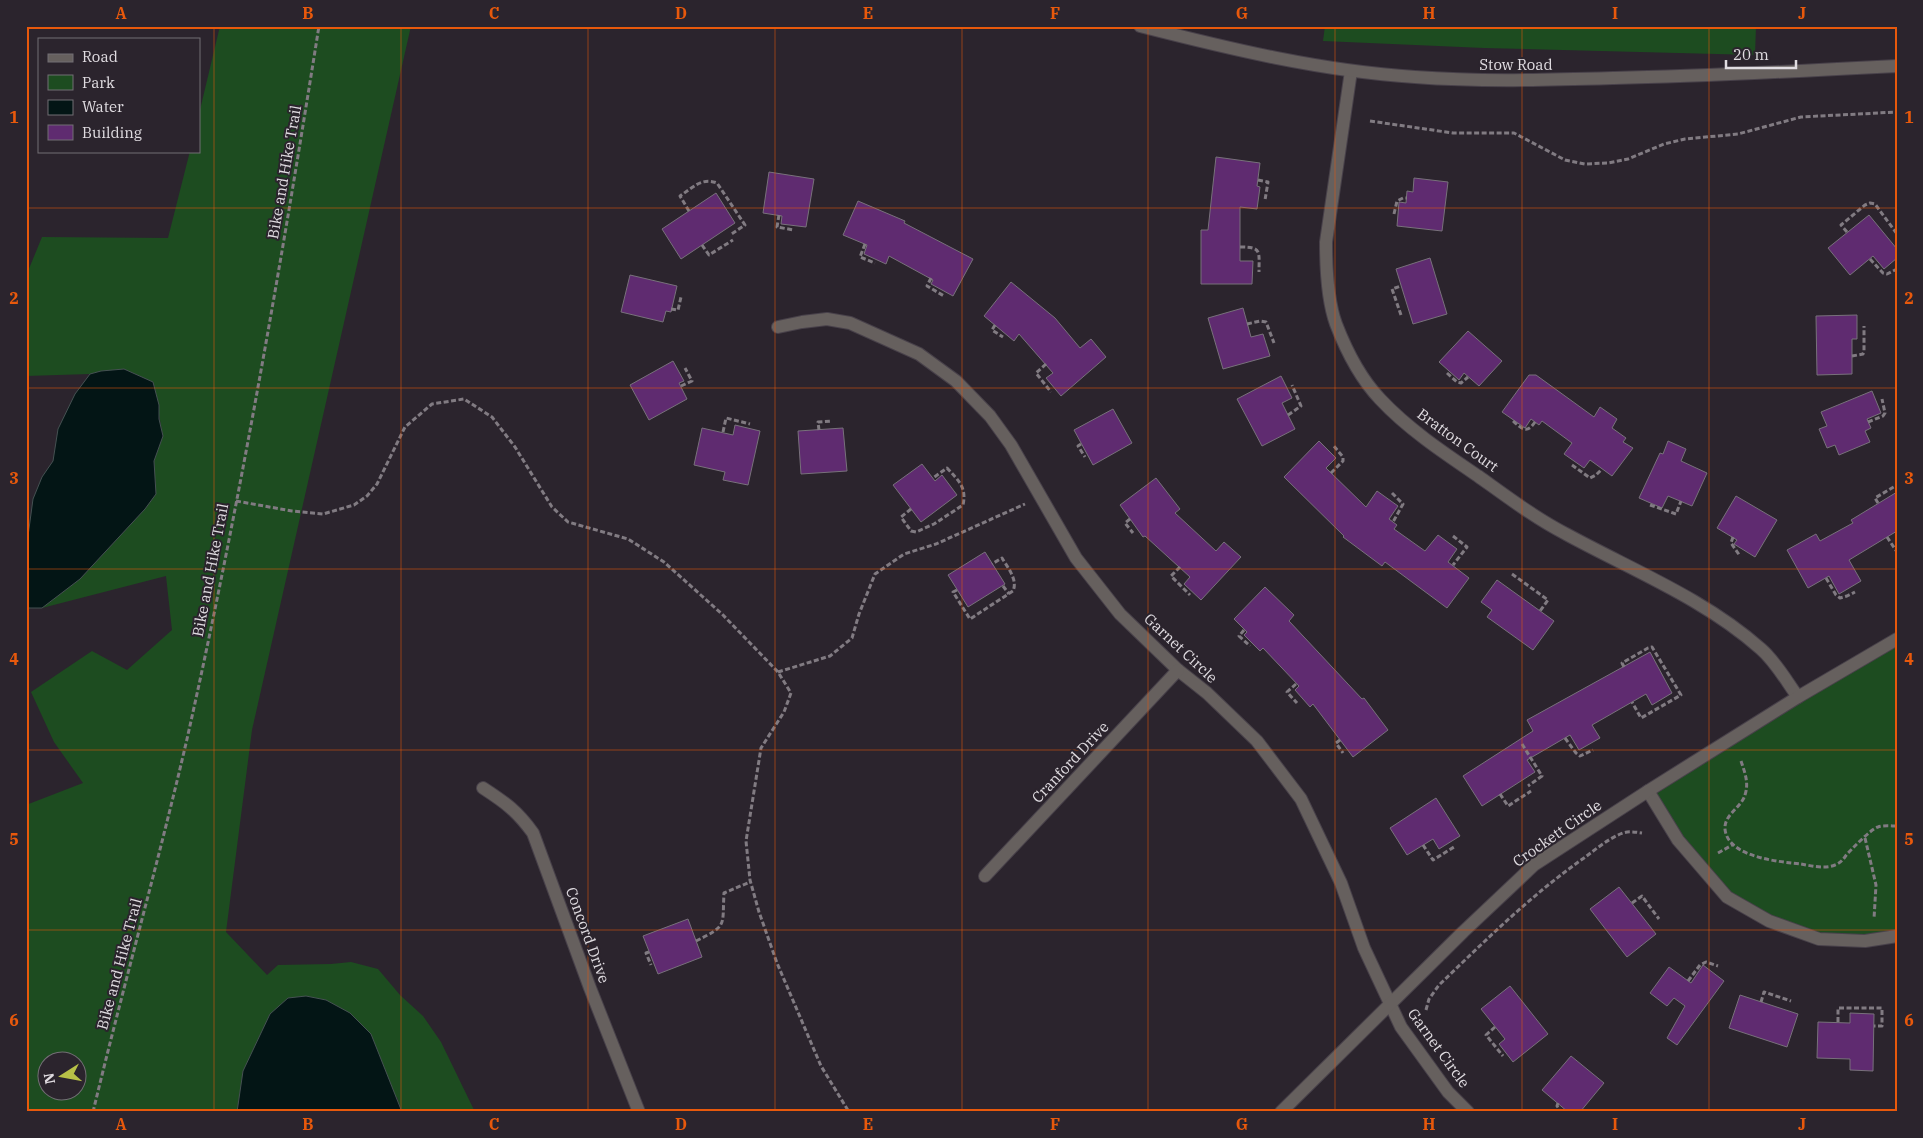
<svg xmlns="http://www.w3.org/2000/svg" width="1923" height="1138" font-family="'IBM Plex Serif',serif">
  <rect width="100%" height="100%" fill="#2b242d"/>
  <!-- green -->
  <g fill="#1d4c20" fill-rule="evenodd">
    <path d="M 220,26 L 411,26 L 252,730 L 226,932 L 267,975 L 278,965 L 331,964 L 351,962 L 378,969 L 400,995 L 423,1016 L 441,1042 L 475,1112 L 402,1112 L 397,1097 L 243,1071 L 237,1112 L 26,1112 L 26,805 L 83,783 L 54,742 L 31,692 L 92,651 L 127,670 L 172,630 L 166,576 L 42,608 L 80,579 L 145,509 L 156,494 L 154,461 L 163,436 L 153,382 L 124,369 L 90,374 L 26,376 L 26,276 L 42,237 L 168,238 L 190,151 L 199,151 L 199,114 ZM 48,1060 L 78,1060 L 78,1090 L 48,1090 Z"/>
    <polygon points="1325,26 1756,26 1755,55 1484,48 1323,41"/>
    <polygon points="1897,639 1897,936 1819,939 1727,897 1648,791"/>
  </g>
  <!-- water -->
  <g fill="#031515" stroke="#455152">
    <polygon points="124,369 153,382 159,405 159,419 163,436 154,461 156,494 145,509 80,579 42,608 29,608 26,604 26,551 33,499 42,477 53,461 58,429 75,394 90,374 101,371"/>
    <polygon points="306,996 326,1000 350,1013 371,1034 402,1112 237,1112 243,1071 270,1014 288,998"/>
  </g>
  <!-- building -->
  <g fill="#5f2b70" stroke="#78717b">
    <polygon points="1216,157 1260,163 1257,186 1260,187 1257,209 1240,207 1240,261 1253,261 1252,284 1201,284 1201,230 1208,230"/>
    <polygon points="769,172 814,179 806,227 781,224 782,216 763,213"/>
    <polygon points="1414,178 1448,182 1442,231 1397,226 1399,202 1406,203 1407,191 1413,192"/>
    <polygon points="716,193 735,223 681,259 662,229"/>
    <polygon points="858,201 905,221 904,223 973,259 953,296 931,284 933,280 889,256 886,264 864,254 867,245 843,235"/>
    <polygon points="1869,215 1897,249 1897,258 1884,269 1873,256 1850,275 1828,248"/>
    <polygon points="1430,258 1447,314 1413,324 1396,269"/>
    <polygon points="630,275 677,286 671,312 666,311 663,322 621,312"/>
    <polygon points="1011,282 1055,318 1080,348 1091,339 1106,357 1061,396 1046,378 1053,373 1019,334 1014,341 984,316"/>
    <polygon points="1243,308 1251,337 1263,334 1270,356 1223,369 1208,318"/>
    <polygon points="1857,315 1857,339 1852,339 1852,374 1817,375 1816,316"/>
    <polygon points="1468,331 1502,361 1479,386 1464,373 1459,380 1439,362"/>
    <polygon points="673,361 684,381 679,383 687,399 649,420 630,385"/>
    <polygon points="1529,375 1536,375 1594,417 1600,407 1617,419 1612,428 1626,438 1623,442 1633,448 1612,476 1590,460 1584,468 1564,454 1572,443 1542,421 1539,425 1531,419 1525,428 1502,412"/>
    <polygon points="1281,376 1292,398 1282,403 1295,429 1262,446 1237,399"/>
    <polygon points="1872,391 1881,413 1867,419 1871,428 1865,431 1870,442 1839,455 1835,445 1827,448 1819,429 1827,426 1821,412"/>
    <polygon points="1113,409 1132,443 1093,465 1074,430"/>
    <polygon points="735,425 760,431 748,485 723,480 725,472 694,465 702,428 733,435"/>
    <polygon points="843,428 847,471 801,474 798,431"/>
    <polygon points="1319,441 1336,458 1326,468 1366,507 1377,491 1398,506 1389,519 1397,525 1394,529 1425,551 1438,535 1457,549 1448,562 1469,578 1447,608 1385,562 1382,566 1343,537 1344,536 1284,477"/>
    <polygon points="1668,441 1686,449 1681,461 1707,473 1692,506 1668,496 1662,508 1639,498 1660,453 1663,454"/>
    <polygon points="922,464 935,481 942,475 957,495 921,522 893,485"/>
    <polygon points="1156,478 1180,509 1175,513 1216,551 1224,542 1241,557 1201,600 1184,584 1190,577 1145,536 1143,537 1120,505"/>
    <polygon points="1897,492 1897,531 1849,560 1861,581 1839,594 1829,576 1808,588 1787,550 1816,534 1820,541 1853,523 1851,520"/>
    <polygon points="1736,496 1777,520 1755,557 1734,544 1737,540 1717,528"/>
    <polygon points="985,552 1005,584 968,607 948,575"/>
    <polygon points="1497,580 1554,621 1533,650 1487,617 1492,610 1481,602"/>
    <polygon points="1265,587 1294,615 1289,621 1362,699 1364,698 1388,730 1353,757 1313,704 1310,707 1295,690 1299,686 1263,648 1260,651 1244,635 1247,632 1234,619"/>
    <polygon points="1650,652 1672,693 1652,705 1646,694 1592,725 1600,738 1579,750 1570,735 1527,760 1535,772 1482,806 1463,776 1533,731 1527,720"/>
    <polygon points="1436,798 1460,836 1439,849 1433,839 1407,855 1390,828"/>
    <polygon points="1619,887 1656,934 1627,957 1590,909"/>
    <polygon points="688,919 702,957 658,974 643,936"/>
    <polygon points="1703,965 1724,981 1677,1045 1667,1038 1685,1006 1674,998 1667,1006 1650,993 1669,967 1691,983"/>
    <polygon points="1510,986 1548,1034 1513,1062 1499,1044 1505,1039 1481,1009"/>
    <polygon points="1740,995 1798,1014 1787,1047 1729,1028"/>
    <polygon points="1850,1013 1874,1014 1873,1071 1850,1070 1850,1059 1817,1058 1818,1022 1850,1023"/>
    <polygon points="1571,1056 1604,1083 1580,1112 1568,1112 1542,1090"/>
  </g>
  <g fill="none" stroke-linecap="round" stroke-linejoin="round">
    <!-- minor casing -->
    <g stroke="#48414a" stroke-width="14">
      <g id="minor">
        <path d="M 1351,71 L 1326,242 C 1326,265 1328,302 1336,324 C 1346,350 1361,379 1380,399 C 1408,429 1444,453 1478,476 C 1506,496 1535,518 1566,534 C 1632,570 1705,599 1761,649 C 1776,662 1787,682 1798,697"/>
        <polyline points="778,327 802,322 827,319 850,323 919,354 956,381 990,416 1011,445 1076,558 1120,614 1178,670 1207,693 1257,741 1301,799 1341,883 1364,948 1401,1027 1448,1092 1468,1112"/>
        <path d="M 483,788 C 506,803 517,811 533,833 L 590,988 L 639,1112"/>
        <polyline points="1648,791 1678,840 1727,897 1769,921 1819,939 1865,941 1897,936"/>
        <polyline points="985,876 1178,670"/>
        <polyline points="1281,1112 1463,932 1534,865 1648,791 1798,697 1897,639"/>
      </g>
    </g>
    <!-- tertiary casing -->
    <g stroke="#48414a" stroke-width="14">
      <path id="tertiary" d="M 1140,26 C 1230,49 1321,71 1415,77 C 1481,82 1547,80 1614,78 C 1708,76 1802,71 1897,66"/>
    </g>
    <!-- path -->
    <g stroke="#817b82" stroke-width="3" stroke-dasharray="5 2.5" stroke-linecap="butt">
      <polyline points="1370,121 1453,133 1514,133 1565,160 1585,164 1608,163 1628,159 1664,144 1685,139 1738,134 1801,117 1897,112"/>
      <polyline points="1258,180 1268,182 1265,200"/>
      <path d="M 689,211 L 680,196 C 692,188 702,177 717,183 L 745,225 L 730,235"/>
      <polyline points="1394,214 1397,201 1403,198 1407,198"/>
      <polyline points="779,215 777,227 794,230"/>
      <polyline points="1847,232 1841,225 1865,205 1870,203 1875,204 1897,234"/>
      <polyline points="865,244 860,257 875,263"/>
      <polyline points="702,245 709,255 733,240"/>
      <path d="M 1240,247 C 1262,247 1259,251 1259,272"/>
      <polyline points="1870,259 1883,273 1887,274 1897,269"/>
      <polyline points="931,278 927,286 944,296"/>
      <polyline points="671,309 678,310 681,297"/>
      <polyline points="1401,315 1392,289 1401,286"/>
      <polyline points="1247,324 1260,321 1266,322 1274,343"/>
      <polyline points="995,325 992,330 1003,337"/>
      <polyline points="1852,356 1863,354 1864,351 1864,326"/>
      <polyline points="1046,364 1036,373 1051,392"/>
      <polyline points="1447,373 1457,382 1461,383 1468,377"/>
      <polyline points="681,386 692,381 685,368"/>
      <polyline points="1288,415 1301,406 1292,385"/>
      <path d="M 1513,421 C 1522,429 1527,434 1535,422"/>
      <polyline points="1868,422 1883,416 1885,413 1882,399"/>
      <polyline points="819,430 818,422 832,421"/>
      <polyline points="723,432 726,418 750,424"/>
      <polyline points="1081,444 1078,446 1085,457"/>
      <polyline points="1572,465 1590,478 1596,475 1602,469"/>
      <polyline points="1331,473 1343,461 1343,457 1333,445"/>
      <polyline points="1392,493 1403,504 1393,522"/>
      <polyline points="236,501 292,511 323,514 354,505 367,496 377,484 405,427 432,404 464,399 492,417 515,447 552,507 568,522 628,539 664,562 722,614 778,672 791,693 784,712 761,748 746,841 750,880 759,912 777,963 821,1066 849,1112"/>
      <polyline points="1878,503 1875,498 1897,485"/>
      <polyline points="1650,505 1676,514 1681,501"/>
      <path d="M 911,509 L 901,517 L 911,531 L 916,532 L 934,524 L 963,505 C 967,487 958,480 947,468 L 933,478"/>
      <polyline points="1130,519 1125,523 1133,533"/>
      <polyline points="1453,536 1467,547 1453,565"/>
      <polyline points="1733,537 1731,543 1740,556"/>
      <polyline points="1887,537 1897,552"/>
      <polyline points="1180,567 1171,576 1190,595"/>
      <polyline points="1512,574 1548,600 1540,611"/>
      <polyline points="1826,578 1836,595 1840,598 1847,596 1855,592"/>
      <polyline points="1003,586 1009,594"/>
      <path d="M 957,590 L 953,592 L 970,619 L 1013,591 C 1018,580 1008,568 1002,558 L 992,564"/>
      <polyline points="1244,630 1239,636 1250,646"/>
      <polyline points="1624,667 1622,663 1648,648 1652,647 1681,695 1641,718 1632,702"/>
      <polyline points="778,672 830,656 852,638 859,614 875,574 904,554 936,544 1025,504"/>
      <polyline points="1296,684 1287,692 1297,703"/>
      <polyline points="1565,738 1576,753 1580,756 1593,750"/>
      <polyline points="1340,740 1336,743 1343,753"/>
      <polyline points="1522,744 1542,776 1528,786"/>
      <path d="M 1741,761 C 1745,773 1749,783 1745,795 C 1741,809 1720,816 1726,834 C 1734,858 1781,862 1801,864 C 1812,866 1825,869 1835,865 C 1843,862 1844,857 1849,852 C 1855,846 1871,829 1878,827 C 1883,825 1891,826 1897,826"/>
      <polyline points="1500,794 1508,806 1531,791"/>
      <polyline points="1865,838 1876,885 1874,919"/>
      <polyline points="1423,845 1433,860 1454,847"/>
      <polyline points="1718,853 1734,844"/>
      <polyline points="1632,903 1642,896 1659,919"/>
      <path d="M 696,941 C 728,925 722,927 724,893 L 750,882"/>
      <polyline points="649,952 646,953 651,965"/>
      <polyline points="1688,981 1700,965 1706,962 1718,966"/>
      <polyline points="1761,1002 1764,992 1791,1001"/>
      <path d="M 1426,1010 L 1429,999 L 1439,985 C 1486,940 1531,895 1584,858 C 1596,849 1609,838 1623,833 C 1629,831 1635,832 1642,833"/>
      <polyline points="1838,1022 1838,1008 1882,1008 1882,1026 1874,1026"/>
      <polyline points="1495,1027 1486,1035 1503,1056"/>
      <polyline points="1558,1103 1557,1106 1561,1112"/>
      <path d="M 93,1112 C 123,987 158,864 187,739 C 240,503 281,265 319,26"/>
    </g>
    <!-- minor -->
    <use href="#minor" stroke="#66605e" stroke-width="12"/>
    <!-- tertiary -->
    <use href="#tertiary" stroke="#66605e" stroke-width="12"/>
  </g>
  <!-- grid -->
  <path fill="none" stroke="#e8590c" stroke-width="1" stroke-opacity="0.55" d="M 214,26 L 214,1112M 401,26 L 401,1112M 588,26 L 588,1112M 775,26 L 775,1112M 962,26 L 962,1112M 1148,26 L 1148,1112M 1335,26 L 1335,1112M 1522,26 L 1522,1112M 1709,26 L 1709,1112M 26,208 L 1897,208M 26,388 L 1897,388M 26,569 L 1897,569M 26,750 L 1897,750M 26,930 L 1897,930"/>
  <g text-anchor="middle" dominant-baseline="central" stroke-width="4" stroke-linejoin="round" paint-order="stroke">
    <!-- street labels -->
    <g font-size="15" fill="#e0dce1" stroke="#2b242d">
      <text x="1516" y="64">Stow Road</text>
      <text transform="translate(284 172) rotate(-80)">Bike and Hike Trail</text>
      <text transform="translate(1458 440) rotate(36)">Bratton Court</text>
      <text transform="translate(210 570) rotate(-79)">Bike and Hike Trail</text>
      <text transform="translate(1181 648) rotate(43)">Garnet Circle</text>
      <text transform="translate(1070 762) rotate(-47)">Cranford Drive</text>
      <text transform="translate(1557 833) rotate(-35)">Crockett Circle</text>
      <text transform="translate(588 935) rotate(70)">Concord Drive</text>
      <text transform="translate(119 964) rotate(-75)">Bike and Hike Trail</text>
      <text transform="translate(1439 1048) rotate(54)">Garnet Circle</text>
    </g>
  </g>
  <!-- border -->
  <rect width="1923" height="1138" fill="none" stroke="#2b242d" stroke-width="55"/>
  <!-- legend -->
  <rect x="38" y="38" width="162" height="115" fill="#2b242d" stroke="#736e75"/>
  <rect x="48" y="54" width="25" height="8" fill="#66605e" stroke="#736e75"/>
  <text x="82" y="62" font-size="15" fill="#e0dce1">Road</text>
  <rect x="48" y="75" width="25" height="15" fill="#1d4c20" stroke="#736e75"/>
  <text x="82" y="88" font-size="15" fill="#e0dce1">Park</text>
  <rect x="48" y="100" width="25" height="15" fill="#031515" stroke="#736e75"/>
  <text x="82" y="112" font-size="15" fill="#e0dce1">Water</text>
  <rect x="48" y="125" width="25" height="15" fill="#5f2b70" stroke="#736e75"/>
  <text x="82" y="138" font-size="15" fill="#e0dce1">Building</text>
  <!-- north arrow -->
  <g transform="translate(62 1076) rotate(259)"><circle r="24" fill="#2b242d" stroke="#736e75"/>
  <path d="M0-4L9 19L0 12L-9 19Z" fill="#b8c147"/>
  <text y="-8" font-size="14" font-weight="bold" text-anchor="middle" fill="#e0dce1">N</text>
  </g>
  <!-- scale -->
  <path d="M1726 60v8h70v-8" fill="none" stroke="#e0dce1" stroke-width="2.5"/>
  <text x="1733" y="60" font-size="15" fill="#e0dce1" stroke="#2b242d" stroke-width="4" paint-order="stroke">20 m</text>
  <rect x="28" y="28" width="1868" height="1082" fill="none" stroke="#e8590c" stroke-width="2"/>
  <g font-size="16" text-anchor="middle" font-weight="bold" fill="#e8590c">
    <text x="121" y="19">A</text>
    <text x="308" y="19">B</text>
    <text x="494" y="19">C</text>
    <text x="681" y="19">D</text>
    <text x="868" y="19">E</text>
    <text x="1055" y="19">F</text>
    <text x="1242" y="19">G</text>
    <text x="1429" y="19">H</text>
    <text x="1615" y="19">I</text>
    <text x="1802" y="19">J</text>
    <text x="14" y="123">1</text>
    <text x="1909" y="123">1</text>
    <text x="14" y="304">2</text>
    <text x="1909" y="304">2</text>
    <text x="14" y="484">3</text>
    <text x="1909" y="484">3</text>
    <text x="14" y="665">4</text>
    <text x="1909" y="665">4</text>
    <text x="14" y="845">5</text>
    <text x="1909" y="845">5</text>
    <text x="14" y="1026">6</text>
    <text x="1909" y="1026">6</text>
    <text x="121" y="1130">A</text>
    <text x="308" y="1130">B</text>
    <text x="494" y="1130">C</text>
    <text x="681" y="1130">D</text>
    <text x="868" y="1130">E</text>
    <text x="1055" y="1130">F</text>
    <text x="1242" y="1130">G</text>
    <text x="1429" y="1130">H</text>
    <text x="1615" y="1130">I</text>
    <text x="1802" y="1130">J</text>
  </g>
</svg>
